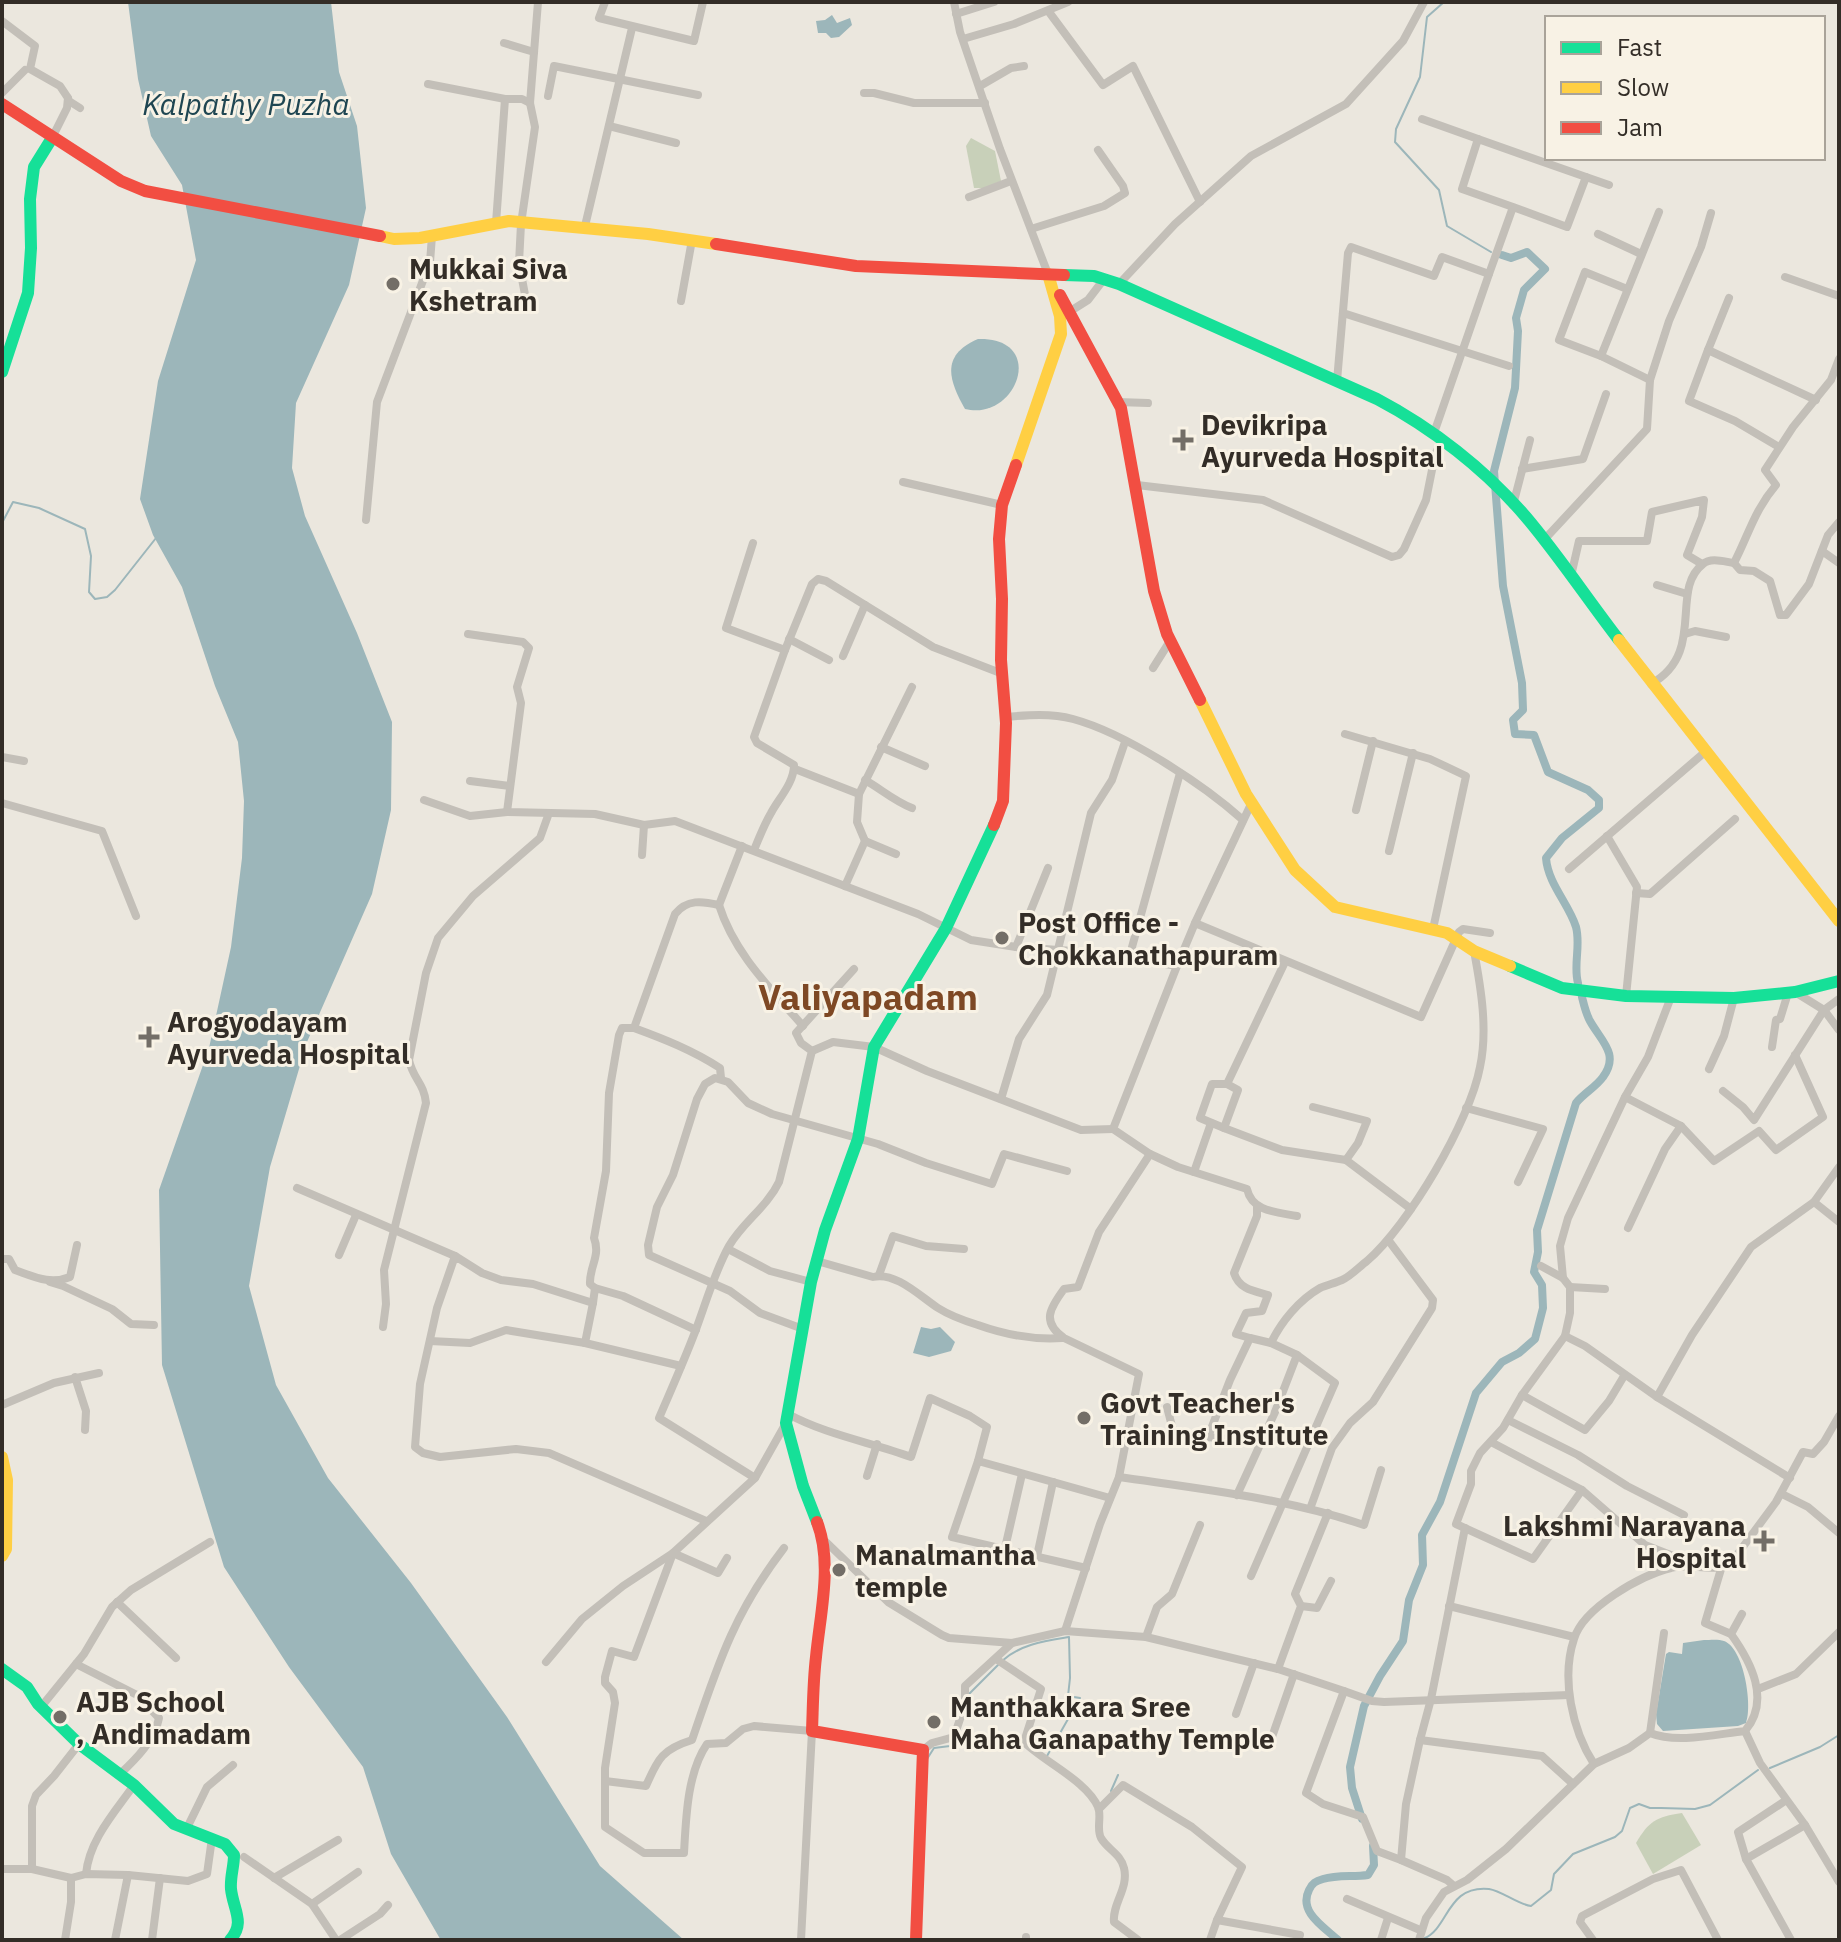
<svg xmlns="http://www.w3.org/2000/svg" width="1841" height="1942" font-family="'IBM Plex Sans',sans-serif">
  <rect width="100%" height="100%" fill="#ebe7de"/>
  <!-- green -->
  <g fill="#c8d0b9">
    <polygon points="971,138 995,151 1001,181 984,188 974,188 966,146"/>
    <path d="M 1682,1813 L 1701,1845 L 1653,1874 L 1636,1843 C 1649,1821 1656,1817 1682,1813 Z"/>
  </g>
  <!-- water -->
  <g fill="#9cb6ba">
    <polygon points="128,2 331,2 339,72 357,126 366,208 349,285 296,403 292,468 305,516 357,633 392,722 391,810 372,894 307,1042 270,1167 249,1286 276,1385 328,1478 411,1583 507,1717 600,1866 684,1940 441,1940 439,1937 391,1854 363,1767 289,1667 224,1567 162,1365 159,1190 209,1048 231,947 242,858 244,801 238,742 215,686 182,587 153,535 140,499 158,381 196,260 182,185 151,136 138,79"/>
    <polygon points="832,15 837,23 850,18 852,25 839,37 831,38 826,33 818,33 816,21 825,20"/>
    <path d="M 978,339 C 1048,337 1017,422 965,409 C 948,379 941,355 978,339 Z"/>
    <polygon points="921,1327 931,1329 940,1327 955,1342 951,1351 929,1357 913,1353"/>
    <path d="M 1704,1640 C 1710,1640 1719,1639 1724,1641 C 1744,1648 1753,1706 1746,1723 L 1738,1726 L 1663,1731 L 1657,1724 L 1656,1714 L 1666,1654 L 1669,1652 L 1682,1654 L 1683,1643 Z"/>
  </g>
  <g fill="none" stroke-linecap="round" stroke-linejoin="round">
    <!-- stream -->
    <g stroke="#9cb6ba" stroke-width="2">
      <polyline points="1444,2 1427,17 1420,77 1396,129 1395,142 1439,190 1447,226 1491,252"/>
      <polyline points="2,523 13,502 39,508 85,529 91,556 89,592 95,599 107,597 115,590 156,538"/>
      <path d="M 1002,1661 C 1021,1644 1045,1641 1069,1637 L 1070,1678 L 1068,1696 L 1080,1698 L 1047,1756"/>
      <polyline points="969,1699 970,1693 998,1665"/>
      <polyline points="927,1759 934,1748 950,1746 952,1742"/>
      <polyline points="1770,1768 1820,1747 1839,1735"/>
      <polyline points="1111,1791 1118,1775"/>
      <path d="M 1425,1938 C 1449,1927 1447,1885 1489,1889 C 1502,1891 1517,1904 1531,1906 L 1551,1890 L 1554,1874 L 1573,1854 L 1615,1837 L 1622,1831 L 1630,1808 L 1639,1804 L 1650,1808 L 1661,1808 L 1695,1809 L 1710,1805 L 1758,1770"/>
    </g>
    <!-- canal -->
    <g stroke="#9cb6ba" stroke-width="8">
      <path d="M 1502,255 L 1511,258 L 1527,252 L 1545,269 L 1524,290 L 1516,318 L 1518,331 L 1515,388 L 1494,471 L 1503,586 L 1522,683 L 1523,710 L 1513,720 L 1515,734 L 1534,735 L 1548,772 L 1588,790 L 1599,800 L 1599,808 L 1562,838 L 1546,858 C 1548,884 1569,904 1576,927 C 1581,946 1573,965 1578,983"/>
      <path d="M 1362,1819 L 1352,1788 L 1350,1767 L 1364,1706 L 1380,1676 L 1403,1641 L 1409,1600 L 1423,1565 L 1422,1535 L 1440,1502 L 1476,1393 L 1502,1362 L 1519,1353 L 1535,1339 L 1543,1308 L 1542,1285 L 1534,1272 L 1538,1252 L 1537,1230 L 1576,1103 C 1584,1093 1596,1087 1603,1077 C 1620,1054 1601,1041 1590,1021 C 1586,1014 1584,1005 1582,997"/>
      <path d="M 1338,1940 C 1324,1927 1298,1912 1309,1890 C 1312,1883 1316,1881 1323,1879 C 1337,1875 1353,1877 1368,1875 L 1374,1865 L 1373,1846"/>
    </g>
    <!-- street -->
    <g stroke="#c3bfb8" stroke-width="8">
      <polyline points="605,2 599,18 694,41 703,2"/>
      <polyline points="954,2 960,32 1000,149 1048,274"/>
      <polyline points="1049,12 1103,85 1133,66 1200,202"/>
      <polyline points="956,14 994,2"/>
      <polyline points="2,21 35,46 30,69 60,86 68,98 67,108 52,138"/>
      <polyline points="963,39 1014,24 1068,2"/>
      <polyline points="504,43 534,52"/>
      <polyline points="428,84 505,99 522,99 530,103"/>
      <polyline points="980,86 1011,68 1024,66"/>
      <polyline points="2,93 25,70"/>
      <polyline points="864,93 874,93 914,103 985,103"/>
      <polyline points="548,96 554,66 698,95"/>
      <polyline points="68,98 69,101 80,108"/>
      <polyline points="1422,119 1478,139"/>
      <polyline points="609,126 676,143"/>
      <polyline points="1586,177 1609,185"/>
      <polyline points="969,197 1011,181"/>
      <polyline points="496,223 505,99"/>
      <polyline points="585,226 632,28"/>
      <polyline points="1031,229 1104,206 1125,193 1123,186 1098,150"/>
      <polyline points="1598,234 1641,254"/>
      <polyline points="1489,274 1513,207 1462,189 1478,139 1586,177 1567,227 1513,207"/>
      <polyline points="1785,277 1839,296"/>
      <polyline points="1119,284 1175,224 1251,156 1346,104 1403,41 1424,2"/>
      <polyline points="526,300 519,263 521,224 535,127 530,103 538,2"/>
      <polyline points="681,301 692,240"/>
      <polyline points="1069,312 1088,300 1104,279"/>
      <polyline points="1343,313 1509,366"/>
      <polyline points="1708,350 1729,298"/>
      <polyline points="1601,356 1559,340 1585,272 1627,289"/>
      <polyline points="1650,380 1601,356 1659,212"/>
      <polyline points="1337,381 1348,253 1351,247 1434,276 1442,257 1489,274 1434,433"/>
      <polyline points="1117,402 1148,403"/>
      <polyline points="1779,447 1735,421 1689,401 1708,350 1816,400"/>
      <polyline points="1522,469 1583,459 1606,394"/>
      <polyline points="903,482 1002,505"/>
      <polyline points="1137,485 1263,500 1392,557 1399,555 1404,549 1426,500 1435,455 1442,439"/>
      <polyline points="1513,505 1530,440"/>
      <polyline points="366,520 377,402 430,262 432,236"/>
      <polyline points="1543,541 1647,429 1650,380 1669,321 1701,247 1711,213"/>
      <polyline points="753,543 726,628 785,650"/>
      <polyline points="1822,551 1839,563"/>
      <polyline points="1734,563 1740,570 1754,571 1770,581 1780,615 1786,615 1809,584 1828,535 1839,522"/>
      <polyline points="1571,576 1579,541 1647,541 1652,512 1704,500 1702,517 1687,555 1702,564"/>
      <polyline points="1657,585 1687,594"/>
      <polyline points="468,634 523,642 529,648 517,687 521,703 507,812 595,814 644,825 675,821 918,914 971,940 1016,947 1101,953 1177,966 1195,923 1421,1017 1459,932 1463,929 1490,933"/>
      <polyline points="1685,634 1695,631 1726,637"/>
      <polyline points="789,639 829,660"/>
      <polyline points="843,656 865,605"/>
      <polyline points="1153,668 1170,641"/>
      <path d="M 1651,684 C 1707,653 1669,590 1703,564 C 1711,557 1725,562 1734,563 C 1749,534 1754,511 1776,485 L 1765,470 L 1793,427 L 1831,380 L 1839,359"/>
      <path d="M 1005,717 C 1028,715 1051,713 1073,719 C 1125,733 1203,784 1243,820"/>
      <polyline points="1345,734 1430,759 1466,776 1433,929"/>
      <polyline points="881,747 925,766"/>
      <polyline points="2,757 24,761"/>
      <polyline points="795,769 859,794 912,687"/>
      <path d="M 865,780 C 881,789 894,801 912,808"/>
      <polyline points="470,781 510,786"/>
      <polyline points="859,794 857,822 865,841"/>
      <polyline points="424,800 470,816 507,812"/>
      <polyline points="2,803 102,831 136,916"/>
      <polyline points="1356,810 1373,741"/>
      <polyline points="1607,836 1637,887 1626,996"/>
      <path d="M 754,850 C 759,838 764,825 771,813 C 779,798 794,783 794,765 L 757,743 L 754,737 L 785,650 L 812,584 L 818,579 L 826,581 L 933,647 L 1003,674"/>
      <polyline points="1389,851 1413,753"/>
      <polyline points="642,855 644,825"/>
      <polyline points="1569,869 1705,752"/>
      <polyline points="845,886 865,841 896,854"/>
      <polyline points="1636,893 1650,894 1735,819"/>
      <path d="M 719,905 C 734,953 770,988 803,1026"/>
      <polyline points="1195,923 1252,802"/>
      <polyline points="1016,947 1048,868"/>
      <polyline points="1129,958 1180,773"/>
      <path d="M 1177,966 L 1113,1129 L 1150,1154 L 1178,1167 L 1247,1189 C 1252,1212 1277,1212 1297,1216"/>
      <polyline points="1795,992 1824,1010 1839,1030"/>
      <path d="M 634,1028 C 664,1039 692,1050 720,1068 L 721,1078"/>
      <polyline points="1772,1047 1776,1020 1780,1019 1788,993"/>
      <polyline points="812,1051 833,1042 874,1047 927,1071 1081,1130 1113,1129"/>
      <polyline points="1709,1069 1724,1036 1734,998"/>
      <polyline points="1227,1084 1212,1084 1200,1118 1224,1128 1238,1090 1227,1084 1285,962"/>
      <polyline points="1723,1091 1743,1107 1754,1120 1824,1010 1839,999"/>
      <polyline points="1625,1097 1681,1126 1665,1149 1628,1228"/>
      <polyline points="1001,1099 1019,1039 1047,995 1091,813 1112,780 1125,742"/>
      <polyline points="1313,1107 1367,1121 1358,1143 1346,1160 1411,1209"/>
      <polyline points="1466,1108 1543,1129 1518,1182"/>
      <polyline points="1681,1126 1714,1161 1759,1131 1776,1150 1823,1117 1795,1055"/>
      <polyline points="1224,1128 1282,1150 1346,1160"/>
      <polyline points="1194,1172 1211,1123"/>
      <polyline points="297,1188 455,1256"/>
      <polyline points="1814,1202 1839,1222"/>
      <polyline points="728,1249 770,1271 811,1282"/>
      <polyline points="339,1255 356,1215"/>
      <path d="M 2,1259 L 9,1259 L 15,1270 C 35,1277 50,1285 70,1277 L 77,1245"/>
      <path d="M 817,1261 L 873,1277 C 895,1271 921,1297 938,1308 C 949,1315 965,1321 978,1325 C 1006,1335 1033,1340 1062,1338"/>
      <polyline points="1541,1266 1563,1278 1570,1287 1570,1313 1565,1336 1522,1395 1503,1428 1480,1453 1471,1471 1471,1484 1456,1524 1533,1559 1582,1490 1645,1545 1699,1566"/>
      <polyline points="879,1275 893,1236 926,1246 964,1249"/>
      <polyline points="1563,1278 1560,1246 1568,1218 1625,1097 1648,1057 1671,997"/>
      <polyline points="50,1282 63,1286 112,1309 131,1324 154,1325"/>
      <polyline points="1570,1287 1605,1289"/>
      <path d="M 595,1288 L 590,1284 C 589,1267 601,1256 594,1238 L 606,1171 L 609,1093 L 619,1035 L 622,1028 L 634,1028 L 675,914 C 687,899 702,901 719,905 L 742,846"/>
      <polyline points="593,1303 595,1288 623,1296 696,1330"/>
      <path d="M 383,1327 L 386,1304 L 384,1270 L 426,1103 C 424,1083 413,1079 409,1060 L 426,973 L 438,938 L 473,896 L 540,838 L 549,813"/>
      <polyline points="803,1329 760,1313 730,1291 649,1255 648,1245 657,1207 673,1175 697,1099 705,1084 715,1078 728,1082 748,1103 772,1114 878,1144 926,1163 992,1184 1004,1154 1067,1171"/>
      <polyline points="1565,1336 1585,1346 1657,1397"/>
      <path d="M 1250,1338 L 1236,1334 L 1246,1313 L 1262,1311 L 1268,1295 C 1253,1291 1239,1289 1234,1273 L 1257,1216 L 1257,1207"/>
      <polyline points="430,1341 470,1343 506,1330 585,1343"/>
      <polyline points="681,1366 585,1343 593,1303 533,1284 501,1280 482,1273 455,1256 437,1308 420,1384 415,1447 423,1453 440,1457 516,1449 549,1453 706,1521"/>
      <polyline points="75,1377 86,1411 85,1430"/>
      <polyline points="1522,1395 1585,1430 1609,1401 1624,1376"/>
      <polyline points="2,1405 54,1383 99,1373"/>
      <polyline points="1167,1407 1174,1434 1261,1442"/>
      <path d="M 788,1414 C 827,1435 870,1442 911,1457 L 930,1398 L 970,1416 L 987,1427 L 978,1461"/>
      <polyline points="1508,1420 1578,1455 1627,1486 1684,1515"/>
      <path d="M 786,1423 L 755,1478 L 673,1553 L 634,1657 L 612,1651 L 605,1677 L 605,1683 L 613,1692 L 615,1703 L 605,1768 L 605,1827 L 644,1853 L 684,1853 C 686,1819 687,1773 707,1744 L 726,1743 L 743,1729 L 754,1726 L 812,1731 L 801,1940"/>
      <polyline points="1208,1437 1230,1380 1250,1338 1271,1343"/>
      <polyline points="1491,1442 1582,1490"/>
      <polyline points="867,1476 877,1444"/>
      <path d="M 1119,1477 C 1201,1489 1285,1498 1364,1525 L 1381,1470"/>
      <path d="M 755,1478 L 659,1418 C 671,1390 684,1361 695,1332 C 706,1303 714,1273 729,1246 C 743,1222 767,1207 779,1182 L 812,1051 L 801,1043 L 796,1033 L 854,969"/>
      <polyline points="1790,1478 1657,1397 1692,1335 1751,1247 1814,1202 1839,1167"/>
      <polyline points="1782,1494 1808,1507 1839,1533"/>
      <path d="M 1237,1495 L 1275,1412 L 1297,1355 L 1271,1343 C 1281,1322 1299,1300 1320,1288 C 1327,1285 1335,1283 1342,1280 C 1351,1276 1359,1267 1367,1261 C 1408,1226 1470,1121 1480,1067 C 1488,1030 1481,988 1474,951"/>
      <polyline points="1310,1509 1332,1448 1350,1423 1373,1402 1432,1308 1433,1300 1389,1241"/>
      <polyline points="824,1540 888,1602 942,1635 949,1638 1012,1643"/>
      <polyline points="1005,1548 1022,1474"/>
      <polyline points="1037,1556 1053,1482"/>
      <polyline points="1086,1568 952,1537 978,1461 1110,1498"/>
      <polyline points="1721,1569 1705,1623 1731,1634"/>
      <polyline points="1251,1576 1335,1383 1297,1355"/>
      <polyline points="117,1602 176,1658"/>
      <polyline points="1301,1606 1317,1608 1331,1581"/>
      <polyline points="1449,1606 1574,1637"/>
      <path d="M 1065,1631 L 1100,1524 L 1119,1477 L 1139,1374 L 1064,1338 C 1041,1322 1050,1308 1064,1289 L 1078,1287 L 1099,1232 L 1150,1154"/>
      <polyline points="1146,1637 1157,1607 1172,1594 1200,1525"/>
      <path d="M 996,1659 L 1041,1689 L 1024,1742 C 1044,1762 1087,1781 1098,1807 C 1102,1816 1096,1829 1101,1838 C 1107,1849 1121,1854 1124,1868 C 1129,1888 1112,1904 1114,1922 L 1138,1940"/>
      <polyline points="546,1662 582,1619 623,1586 673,1553 718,1573 727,1558"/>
      <path d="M 76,1664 L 137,1695 L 159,1718 C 155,1740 136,1759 120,1774"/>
      <polyline points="1278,1669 1301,1606 1295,1594 1328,1513"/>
      <polyline points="1758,1689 1796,1674 1839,1632"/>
      <polyline points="1344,1691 1372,1701 1384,1702 1569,1695"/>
      <polyline points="41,1707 84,1654 112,1607 131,1590 210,1542"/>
      <polyline points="1236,1714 1254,1663"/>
      <polyline points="1745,1731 1760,1763 1805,1825"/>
      <polyline points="1650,1733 1664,1633"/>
      <polyline points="1272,1737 1294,1674"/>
      <polyline points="1420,1740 1431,1699 1465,1528"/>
      <polyline points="923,1750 932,1743 954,1737 965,1704 965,1686 1012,1643 1065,1631 1146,1637 1278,1669 1344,1691 1306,1793 1323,1804 1363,1817 1377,1851 1401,1860"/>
      <path d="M 1594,1764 C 1572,1730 1561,1678 1574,1639 C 1583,1608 1641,1575 1671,1568 C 1691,1562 1713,1574 1731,1563 L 1776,1502 L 1803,1452 L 1813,1454 L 1824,1442 L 1839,1416"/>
      <path d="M 605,1781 L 646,1786 C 658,1758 663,1749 692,1740 C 718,1664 734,1613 784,1548"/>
      <polyline points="1099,1809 1123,1785 1192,1827 1242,1867 1217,1920"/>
      <polyline points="186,1830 207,1787 233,1765"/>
      <polyline points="244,1857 312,1904 336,1940"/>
      <polyline points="1746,1859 1738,1832 1785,1801"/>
      <polyline points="2,1869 32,1869 71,1878 86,1874 128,1875 188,1881 207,1874 212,1838"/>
      <polyline points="32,1869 32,1806 36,1795 54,1776 79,1744"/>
      <path d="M 86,1874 C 89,1840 115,1812 134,1785"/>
      <polyline points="274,1878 338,1840"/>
      <polyline points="1454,1886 1447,1880 1401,1860 1406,1804 1420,1740 1542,1756 1573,1784"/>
      <polyline points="1347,1899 1420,1930"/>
      <polyline points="312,1904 358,1872"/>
      <polyline points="1026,1937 1026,1940"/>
      <polyline points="65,1940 71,1902 71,1878"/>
      <polyline points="115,1940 128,1875"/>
      <polyline points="152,1940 160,1878"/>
      <polyline points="340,1940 380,1914 388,1905"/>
      <polyline points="1210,1940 1217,1920 1300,1935"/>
      <polyline points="1381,1940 1388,1918"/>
      <path d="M 1419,1940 L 1426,1918 L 1444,1892 L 1467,1880 L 1506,1849 L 1594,1764 L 1629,1748 L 1650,1733 C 1677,1744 1717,1734 1745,1731 C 1771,1700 1751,1662 1731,1634 L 1742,1614"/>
      <polyline points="1593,1940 1580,1922 1582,1916 1653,1879 1681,1870 1718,1940"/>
      <polyline points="1791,1940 1746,1859 1805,1825 1839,1882"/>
    </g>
    <!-- fast -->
    <g stroke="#16e098" stroke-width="12">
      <path d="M 1064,275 L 1094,276 L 1119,284 L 1377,399 C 1432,428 1485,469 1526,517 C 1559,556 1588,600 1619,640"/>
      <polyline points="2,372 28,293 31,248 30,199 34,167 52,138"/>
      <polyline points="1510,966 1562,988 1626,996 1734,998 1795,992 1839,981"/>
      <polyline points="817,1522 803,1486 786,1423 811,1282 825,1230 858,1139 874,1047 946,928 994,825"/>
      <path d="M 2,1669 L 27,1687 L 38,1704 L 79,1744 L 134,1785 L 174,1824 L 225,1844 L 234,1855 C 234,1867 230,1877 231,1889 C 233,1909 246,1923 230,1940"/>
    </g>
    <!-- slow -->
    <g stroke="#ffcf43" stroke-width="12">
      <polyline points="380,236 394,239 420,238 509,221 648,234 716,244"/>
      <polyline points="1016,465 1061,334 1060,316 1048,274"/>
      <polyline points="1619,640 1839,921"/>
      <polyline points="1200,700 1246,794 1295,870 1335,907 1447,933 1474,951 1510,966"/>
      <polyline points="2,1457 7,1480 6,1549 2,1556"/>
    </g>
    <!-- jam -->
    <g stroke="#f24e42" stroke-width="12">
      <polyline points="2,104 121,181 145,191 380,236"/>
      <polyline points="716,244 856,266 1064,275"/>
      <polyline points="1060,295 1121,408 1154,591 1167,634 1200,700"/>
      <polyline points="994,825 1003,801 1006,723 1001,660 1002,599 999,539 1002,505 1016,465"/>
      <path d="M 817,1522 C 833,1563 820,1614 816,1657 C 813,1682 813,1706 812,1731 L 923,1750 L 916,1940"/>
    </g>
  </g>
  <!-- markers -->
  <g fill="#736e67" stroke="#f8f2e5" stroke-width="3">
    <circle cx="393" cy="284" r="8"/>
    <path d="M1179 428h8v8h8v8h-8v8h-8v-8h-8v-8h8z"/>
    <circle cx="1002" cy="938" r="8"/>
    <path d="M145 1025h8v8h8v8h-8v8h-8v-8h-8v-8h8z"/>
    <circle cx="1084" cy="1418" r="8"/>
    <path d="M1760 1529h8v8h8v8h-8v8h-8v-8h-8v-8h8z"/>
    <circle cx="839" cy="1570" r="8"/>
    <circle cx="60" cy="1717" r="8"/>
    <circle cx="934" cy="1722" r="8"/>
  </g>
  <g text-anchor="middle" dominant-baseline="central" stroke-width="6" stroke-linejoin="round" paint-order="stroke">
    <!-- poi labels -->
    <g font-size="28" font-weight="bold" fill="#332d27" stroke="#f8f2e5" text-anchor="start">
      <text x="409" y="268">Mukkai Siva<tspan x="409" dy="32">Kshetram</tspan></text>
      <text x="1201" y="424">Devikripa<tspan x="1201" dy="32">Ayurveda Hospital</tspan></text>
      <text x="1018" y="922">Post Office -<tspan x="1018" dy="32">Chokkanathapuram</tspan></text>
      <text x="167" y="1021">Arogyodayam<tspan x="167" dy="32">Ayurveda Hospital</tspan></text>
      <text x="1100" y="1402">Govt Teacher's<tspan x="1100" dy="32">Training Institute</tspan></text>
      <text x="1746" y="1525" text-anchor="end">Lakshmi Narayana<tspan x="1746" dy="32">Hospital</tspan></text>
      <text x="855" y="1554">Manalmantha<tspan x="855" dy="32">temple</tspan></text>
      <text x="76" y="1701">AJB School<tspan x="76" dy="32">, Andimadam</tspan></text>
      <text x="950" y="1706">Manthakkara Sree<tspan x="950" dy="32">Maha Ganapathy Temple</tspan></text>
    </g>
    <!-- water labels -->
    <g font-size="30" font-style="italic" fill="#1f4652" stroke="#f8f2e5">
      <text x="246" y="103">Kalpathy Puzha</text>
    </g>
    <!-- district labels -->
    <g font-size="36" font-weight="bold" fill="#7e4824" stroke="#f8f2e5">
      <text x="868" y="996">Valiyapadam</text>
    </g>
  </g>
  <!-- border -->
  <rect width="1841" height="1942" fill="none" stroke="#332d27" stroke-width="8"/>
  <!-- legend -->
  <rect x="1545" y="16" width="280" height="144" fill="#f8f2e5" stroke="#a9a399" stroke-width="2"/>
  <rect x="1561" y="42" width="40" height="12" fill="#16e098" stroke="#a9a399" stroke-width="2"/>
  <text x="1617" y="56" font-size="24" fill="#332d27">Fast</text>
  <rect x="1561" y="82" width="40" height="12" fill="#ffcf43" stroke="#a9a399" stroke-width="2"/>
  <text x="1617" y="96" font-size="24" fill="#332d27">Slow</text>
  <rect x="1561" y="122" width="40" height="12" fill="#f24e42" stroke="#a9a399" stroke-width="2"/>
  <text x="1617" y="136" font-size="24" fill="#332d27">Jam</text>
</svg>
